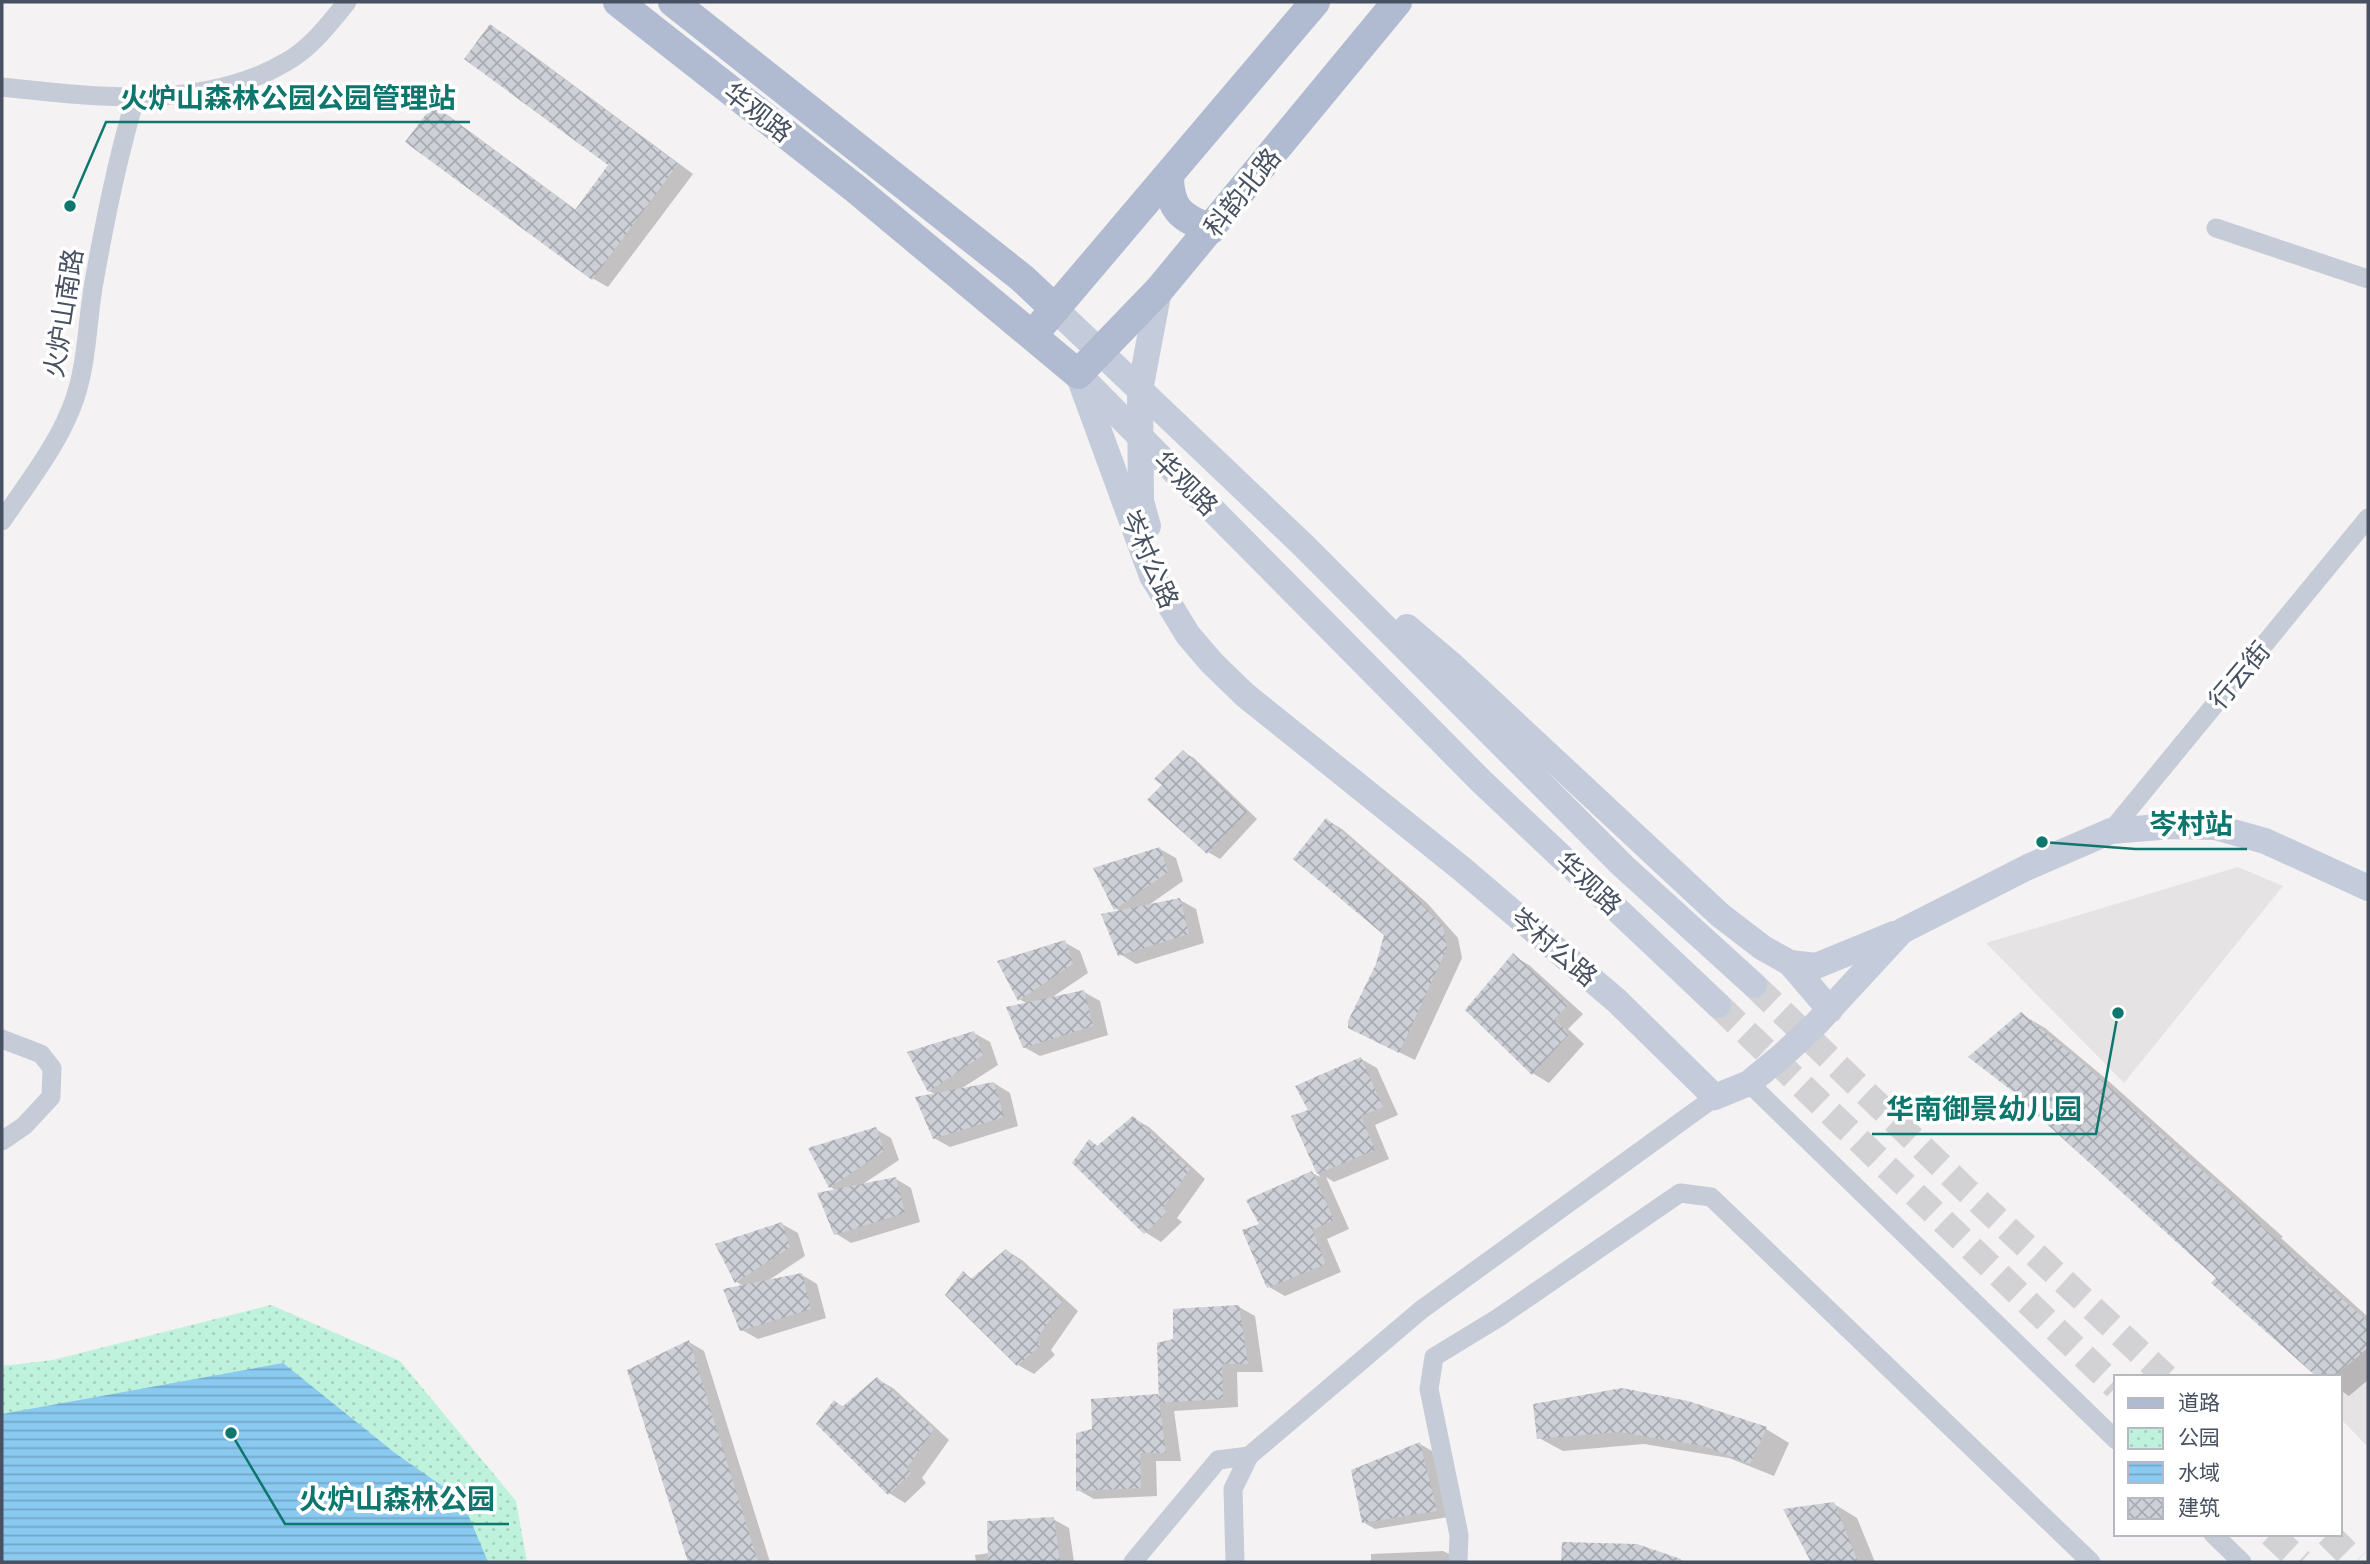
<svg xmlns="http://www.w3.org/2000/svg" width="2370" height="1564" font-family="'PT Sans Narrow','Noto Sans SC',sans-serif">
  <defs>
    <pattern id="park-dots" width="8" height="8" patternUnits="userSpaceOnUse" patternTransform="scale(1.75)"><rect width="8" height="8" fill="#bff2dc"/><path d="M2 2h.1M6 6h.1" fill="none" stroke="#a6d1bf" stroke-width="1.8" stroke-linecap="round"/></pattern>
    <pattern id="water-rules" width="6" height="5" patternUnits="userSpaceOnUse" patternTransform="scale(1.75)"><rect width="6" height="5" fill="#8acaf1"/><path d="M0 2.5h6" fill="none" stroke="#73a6c7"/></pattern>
    <pattern id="building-cross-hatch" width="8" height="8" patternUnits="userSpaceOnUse" patternTransform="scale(1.75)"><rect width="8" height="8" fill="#cdd0d6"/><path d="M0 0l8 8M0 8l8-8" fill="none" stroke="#a8abb1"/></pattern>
  </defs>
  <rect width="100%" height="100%" fill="#f4f2f2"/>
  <!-- education -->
  <g fill="#e5e3e4">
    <polygon points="2238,867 2283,886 2124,1083 1986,943"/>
    <polygon points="2368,1320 2368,1447 2340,1418 2340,1377 2318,1377"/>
  </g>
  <!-- park -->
  <polygon fill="url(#park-dots)" points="271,1305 400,1361 516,1501 527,1562 2,1562 2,1366 53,1360"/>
  <!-- water -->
  <polygon fill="url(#water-rules)" points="283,1363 395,1453 462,1500 488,1562 2,1562 2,1414"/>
  <!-- shadow -->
  <g fill="#0003">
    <polygon points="491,26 506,35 693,174 608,287 592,278 433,107 449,116 576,210 610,165"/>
    <polygon points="1183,752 1194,758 1257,819 1220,859 1208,852 1165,785"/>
    <polygon points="1327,820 1342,829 1427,903 1458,938 1462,958 1415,1060 1366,1036 1378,965 1386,934"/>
    <polygon points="1160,849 1176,858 1183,881 1146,907 1180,900 1196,909 1204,943 1136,964 1120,954 1122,912 1115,908"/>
    <polygon points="1064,942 1080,951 1088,973 1048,1000 1084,992 1100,1001 1108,1035 1040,1056 1024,1047 1028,1004 1019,999"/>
    <polygon points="1514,956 1529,965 1583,1014 1568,1029 1584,1044 1549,1083 1534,1074 1467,1010"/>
    <polygon points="2021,1014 2045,1028 2105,1078 2283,1237 2281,1238 2368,1317 2368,1380 2349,1396 2340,1390 2340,1377 2320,1377 2218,1278 2030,1103"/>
    <polygon points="974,1033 990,1042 998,1065 959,1090 994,1083 1010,1093 1018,1126 950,1147 934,1138 937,1095 929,1091"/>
    <polygon points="1361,1059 1377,1068 1398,1115 1375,1125 1389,1159 1334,1182 1326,1177 1349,1229 1327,1239 1341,1272 1285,1296 1269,1287 1261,1225 1312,1173 1320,1177 1293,1117 1310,1111"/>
    <polygon points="1133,1118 1149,1127 1205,1179 1177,1218 1182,1222 1161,1242 1145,1232 1090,1141 1099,1147"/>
    <polygon points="875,1129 891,1138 899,1160 860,1186 896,1179 911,1188 920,1222 851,1243 835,1233 838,1191 830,1187"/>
    <polygon points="782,1224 798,1233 805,1256 766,1282 802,1275 817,1284 826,1318 758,1339 742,1330 744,1287 737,1282 717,1245"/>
    <polygon points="1007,1251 1022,1260 1078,1311 1051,1350 1055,1355 1034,1374 1018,1365 947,1295 963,1274 973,1279"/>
    <polygon points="1239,1307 1255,1316 1263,1372 1237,1372 1238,1407 1174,1411 1181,1461 1156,1461 1157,1496 1094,1499 1078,1490 1093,1430 1158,1396 1161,1398 1175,1341"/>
    <polygon points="689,1342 704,1351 770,1562 690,1562 629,1371"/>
    <polygon points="877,1379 893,1388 949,1440 922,1478 926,1483 905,1503 889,1493 834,1402 844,1407"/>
    <polygon points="1535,1406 1766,1429 1789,1443 1774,1476 1729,1458 1644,1444 1563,1451 1539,1438"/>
    <polygon points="1420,1444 1432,1451 1448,1517 1375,1529 1363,1522"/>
    <polygon points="1834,1504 1857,1518 1875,1562 1813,1562 1785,1510"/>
    <polygon points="1053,1519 1069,1528 1074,1562 976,1562 975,1555 989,1553"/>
    <polygon points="1564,1543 1636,1546 1687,1562 1563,1562"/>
    <polygon points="1443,1551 1455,1557 1454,1562 1371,1562 1371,1554"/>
  </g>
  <!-- building -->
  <g fill="url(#building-cross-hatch)">
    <polygon points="490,24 678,164 592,280 405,142 433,105 575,210 608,165 464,59"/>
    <polygon points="1183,750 1247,812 1207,854 1147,800 1162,785 1154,779"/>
    <polygon points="1326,818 1411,892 1443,927 1447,948 1399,1053 1348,1028 1348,1021 1376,964 1384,935 1293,859"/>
    <polygon points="1160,847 1168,872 1114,910 1093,868"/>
    <polygon points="1180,898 1189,934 1118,956 1101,914"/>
    <polygon points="1065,940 1073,964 1018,1001 997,961"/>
    <polygon points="1513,953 1568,1005 1554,1019 1569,1034 1532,1075 1465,1010"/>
    <polygon points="1084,990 1093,1026 1023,1048 1006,1007"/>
    <polygon points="2021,1012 2081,1062 2261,1223 2259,1224 2368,1322 2368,1348 2333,1377 2317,1377 2211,1283 2216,1278 2026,1105 2028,1103 1968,1057"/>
    <polygon points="974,1031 983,1055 928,1092 907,1052"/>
    <polygon points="1361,1057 1383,1107 1361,1116 1375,1150 1317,1174 1291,1116 1308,1110 1295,1086"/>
    <polygon points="994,1082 1004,1117 933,1139 915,1097"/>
    <polygon points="1133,1116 1190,1169 1163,1208 1167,1212 1144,1234 1072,1163 1089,1139 1097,1146"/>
    <polygon points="876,1127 884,1151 829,1188 808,1148"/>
    <polygon points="1312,1171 1334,1220 1312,1230 1326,1264 1267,1288 1242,1230 1259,1224 1246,1200"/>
    <polygon points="896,1177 905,1213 834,1235 817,1193"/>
    <polygon points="782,1222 790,1247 735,1283 715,1244"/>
    <polygon points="1006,1249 1063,1301 1036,1340 1041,1345 1017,1366 945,1295 963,1271 971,1279"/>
    <polygon points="802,1273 811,1309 740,1331 723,1289"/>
    <polygon points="1239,1305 1248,1364 1222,1364 1223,1399 1159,1403 1157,1343 1173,1339 1173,1309"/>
    <polygon points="689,1340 758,1562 688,1562 627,1370"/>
    <polygon points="877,1377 934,1429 907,1468 911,1473 888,1495 816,1424 834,1400 842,1407"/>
    <polygon points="1622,1388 1688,1401 1767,1427 1750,1464 1704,1446 1619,1432 1537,1439 1533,1404"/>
    <polygon points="1158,1394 1166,1453 1140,1453 1141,1488 1076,1491 1076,1433 1092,1429 1091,1399"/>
    <polygon points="1420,1442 1437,1511 1362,1523 1351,1470"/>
    <polygon points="1834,1502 1858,1562 1811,1562 1783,1509"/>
    <polygon points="1054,1517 1060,1562 988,1562 987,1521"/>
    <polygon points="1562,1542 1637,1544 1681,1559 1681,1562 1561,1562"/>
  </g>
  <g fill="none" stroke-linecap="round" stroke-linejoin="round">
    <!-- secondary-tunnel -->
    <g stroke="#d2d2d5" stroke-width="26" stroke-dasharray="26 13" stroke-linecap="butt">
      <polyline points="1754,985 1962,1186 2166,1377"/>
      <polyline points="1718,1005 2116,1387"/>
      <polyline points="2271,1534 2301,1562"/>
      <polyline points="2328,1534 2356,1562"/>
    </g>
    <!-- street -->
    <g stroke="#c5cbd7" stroke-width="19">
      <path d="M 2,87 C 94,97 203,111 286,62 C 311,48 329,24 347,2"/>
      <polyline points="2216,228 2368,279"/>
      <path d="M 2,521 C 28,482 60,443 75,398 C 87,362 87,325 93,288 C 104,224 117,159 136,96"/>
      <polyline points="2111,831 2368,518"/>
      <polyline points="2,1039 41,1054 52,1068 51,1097 24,1126 2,1141"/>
      <polyline points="1749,1083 2116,1440"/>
      <polyline points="2213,1534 2242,1562"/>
      <polyline points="1133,1562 1218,1460 1249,1456"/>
      <polyline points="1235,1562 1233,1489 1249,1456 1421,1310 1715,1097"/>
      <polyline points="1458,1562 1459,1535 1429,1389 1434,1357 1498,1318 1680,1193 1711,1197 2091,1562"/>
    </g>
    <!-- secondary -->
    <g stroke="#c4cbdb" stroke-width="26">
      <polyline points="1055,309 1304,546 1623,866 1754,985"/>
      <polyline points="1078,374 1152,576 1188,635 1212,663 1245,695 1462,869 1617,1001 1715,1097 1749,1083 1783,1055 1815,1025 1902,931 2028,867 2111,831 2172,826 2215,827 2265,841 2368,888"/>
      <polyline points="1084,380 1481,781 1718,1005"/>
      <polyline points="1148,526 1141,501 1140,390 1159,290"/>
      <polyline points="1407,627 1453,666 1720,915 1763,948 1790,963 1830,1010"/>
      <polyline points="1790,963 1816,966 1894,934"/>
    </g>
    <!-- primary -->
    <g stroke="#b0bbd1" stroke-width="30">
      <polyline points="618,2 856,189 1078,374 1159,290 1397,2"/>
      <polyline points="673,2 1022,278 1055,309"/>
      <path d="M 1169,175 C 1169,209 1181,218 1211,229"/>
      <polyline points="1042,324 1315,2"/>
    </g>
  </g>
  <g text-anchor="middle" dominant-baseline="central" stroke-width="7" stroke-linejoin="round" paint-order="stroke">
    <!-- street labels -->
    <g font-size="26" fill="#485161" stroke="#fff">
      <text transform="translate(758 112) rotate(38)">华观路</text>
      <text transform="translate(1242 192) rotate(-51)">科韵北路</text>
      <text transform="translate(63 313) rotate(-81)">火炉山南路</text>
      <text transform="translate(1186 483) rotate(45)">华观路</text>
      <text transform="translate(1150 559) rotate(66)">岑村公路</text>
      <text transform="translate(2239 675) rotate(-50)">行云街</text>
      <text transform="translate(1589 883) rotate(43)">华观路</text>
      <text transform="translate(1554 947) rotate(40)">岑村公路</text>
    </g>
  </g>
  <!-- callouts -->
  <path fill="none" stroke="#0f766e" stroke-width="2.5" d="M70 206L106 122H470M2042 842L2135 849H2247M2118 1013L2096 1134H1872M231 1433L285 1524H509"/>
  <g fill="#0f766e" stroke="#fff" stroke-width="2.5">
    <circle cx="70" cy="206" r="7"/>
    <circle cx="2042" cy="842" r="7"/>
    <circle cx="2118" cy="1013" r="7"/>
    <circle cx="231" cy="1433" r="7"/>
  </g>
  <g font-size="28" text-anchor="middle" font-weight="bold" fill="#0f766e" stroke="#fff" stroke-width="7" stroke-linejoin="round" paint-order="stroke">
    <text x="288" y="108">火炉山森林公园公园管理站</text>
    <text x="2191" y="834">岑村站</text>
    <text x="1984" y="1119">华南御景幼儿园</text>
    <text x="397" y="1509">火炉山森林公园</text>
  </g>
  <!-- border -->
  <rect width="2370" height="1564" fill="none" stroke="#485161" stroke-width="7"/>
  <!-- legend -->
  <rect x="2114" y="1375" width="228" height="161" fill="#ffffff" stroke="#b6b9c0" stroke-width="2"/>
  <rect x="2128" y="1398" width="35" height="10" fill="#b0bbd1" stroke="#b6b9c0" stroke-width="2"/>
  <text x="2178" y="1410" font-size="21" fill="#485161">道路</text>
  <rect x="2128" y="1428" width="35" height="21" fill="url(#park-dots)" stroke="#b6b9c0" stroke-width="2"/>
  <text x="2178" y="1445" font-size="21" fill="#485161">公园</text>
  <rect x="2128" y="1462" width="35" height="21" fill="url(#water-rules)" stroke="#b6b9c0" stroke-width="2"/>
  <text x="2178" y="1480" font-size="21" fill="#485161">水域</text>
  <rect x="2128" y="1498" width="35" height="21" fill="url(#building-cross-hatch)" stroke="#b6b9c0" stroke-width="2"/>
  <text x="2178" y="1515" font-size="21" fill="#485161">建筑</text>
</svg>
